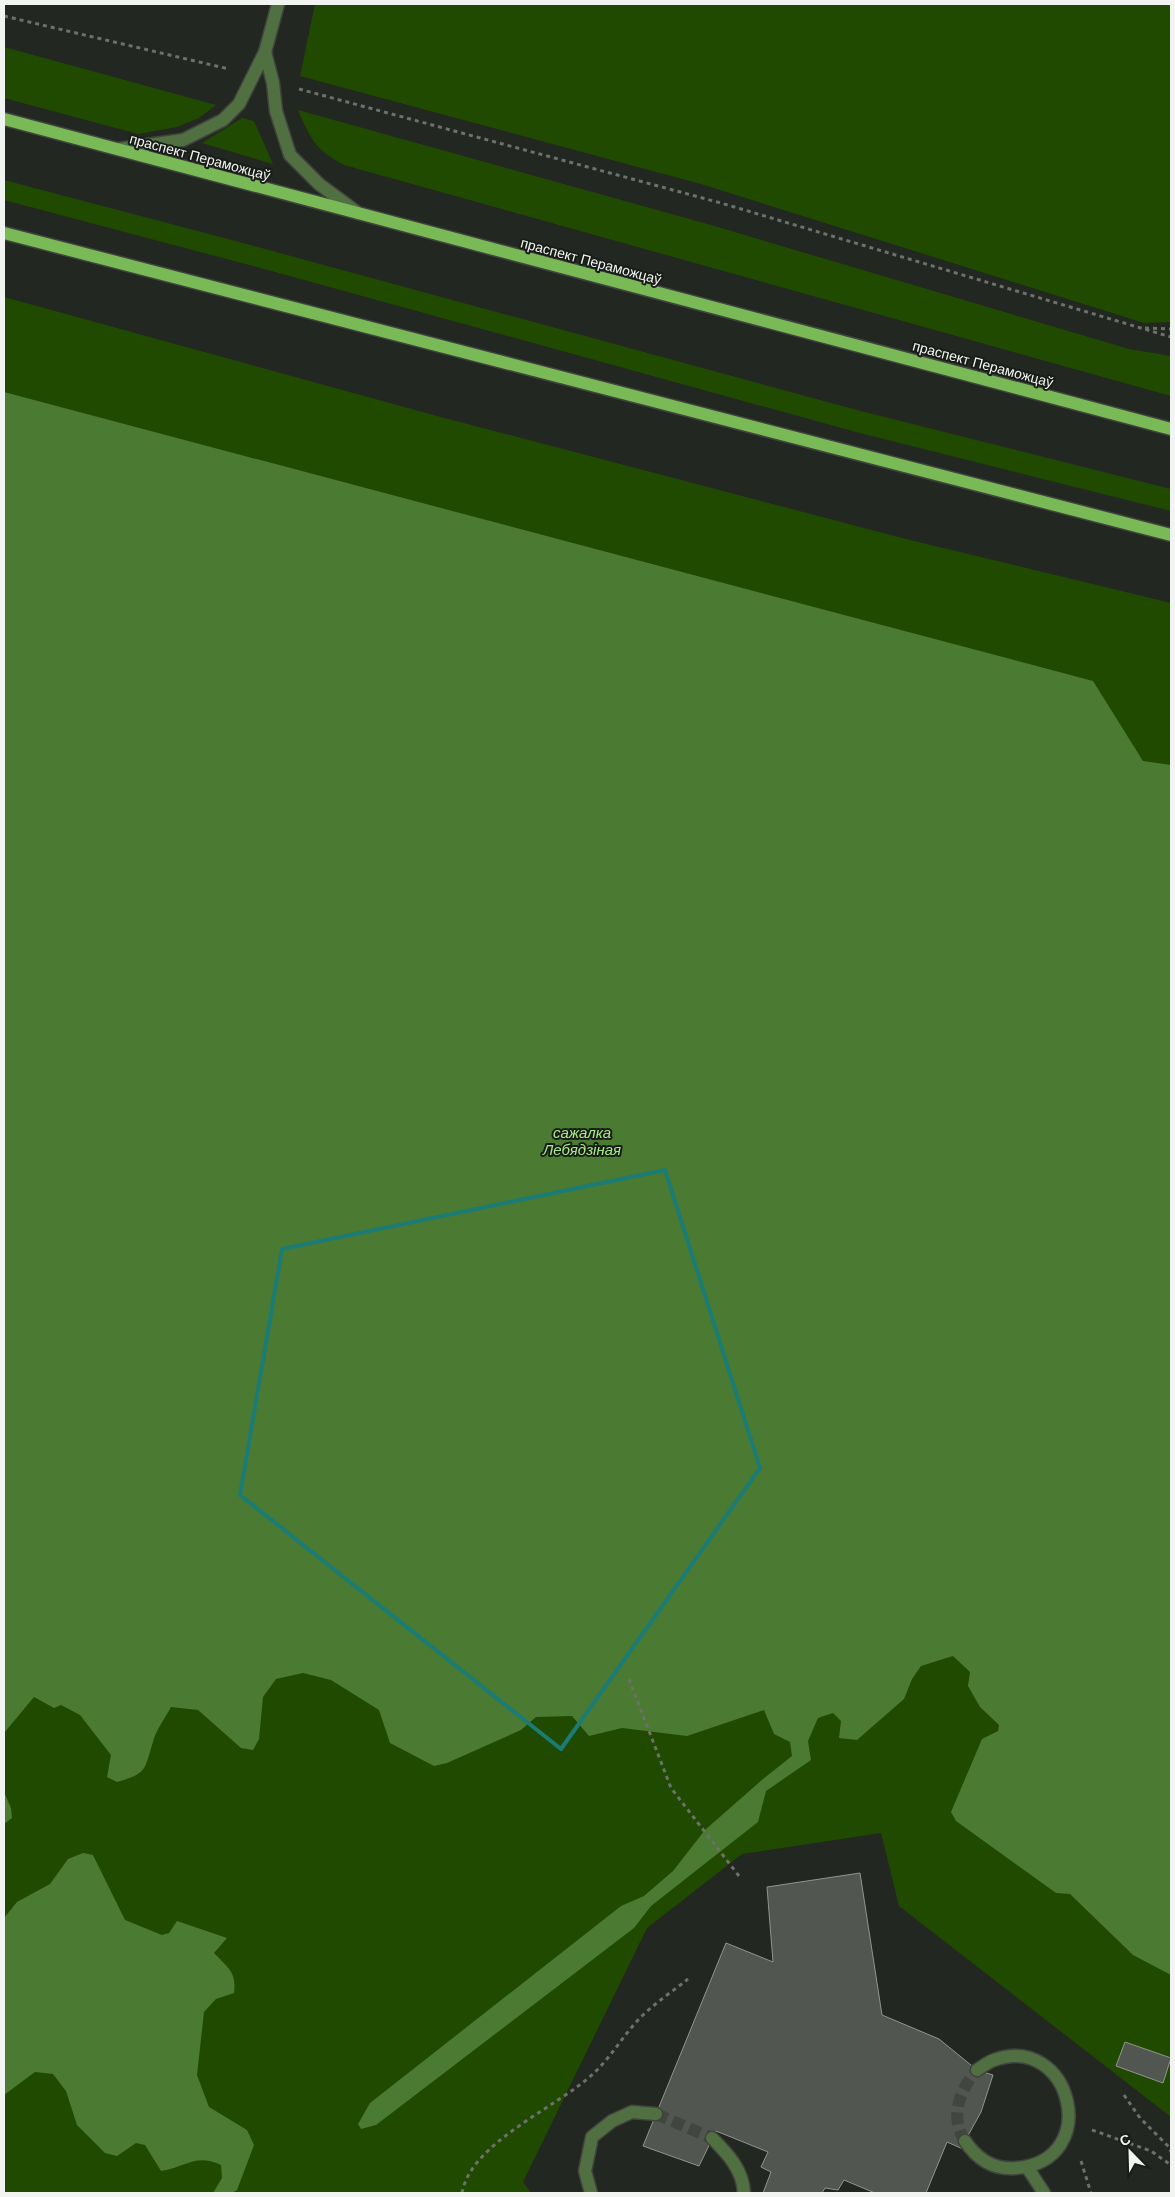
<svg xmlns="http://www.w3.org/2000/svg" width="1175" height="2197" font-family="Helvetica,sans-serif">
  <rect width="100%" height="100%" fill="#232721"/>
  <!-- green -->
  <g fill="#204a00">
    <polygon points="315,4 1171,4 1171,322 1144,323 701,184 300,76"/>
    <polygon points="4,47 216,105 199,118 177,127 138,134 4,98"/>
    <path d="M 298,110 L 711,225 L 1129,349 L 1171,356 L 1171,396 L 344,165 C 315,149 311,140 298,110 Z"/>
    <polygon points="242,118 254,121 273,164 202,143"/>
    <polygon points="4,180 243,243 853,409 1171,489 1171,511 856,432 268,270 4,200"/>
    <polygon points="4,297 437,416 906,539 1171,603 1171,2117 899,1906 881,1833 742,1854 647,1928 523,2182 531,2193 4,2193"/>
  </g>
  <!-- water -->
  <g fill="#4b7a32">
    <path d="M 4,392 L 1093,681 L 1143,761 L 1171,765 L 1171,1975 L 1133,1955 L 1070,1894 L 1056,1893 L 956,1821 L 951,1812 L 982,1739 L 998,1731 L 999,1725 L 980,1707 L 968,1686 L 970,1672 L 953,1656 L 921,1666 L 912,1679 L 904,1699 L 857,1740 L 839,1738 L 841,1721 L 833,1713 L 818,1718 L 808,1741 L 811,1760 L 766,1791 L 758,1822 L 651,1906 L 634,1928 L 376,2125 L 361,2129 L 358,2124 L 370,2103 L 621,1906 L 644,1896 L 673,1871 L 705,1830 L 763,1779 L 792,1756 L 790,1742 L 774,1734 L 764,1710 L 687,1736 L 622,1728 L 589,1736 L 572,1716 L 536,1717 L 521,1730 L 447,1763 L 434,1766 L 390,1743 L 379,1710 L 331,1680 L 303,1673 L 276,1679 L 263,1697 L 259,1739 L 253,1750 L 241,1748 L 198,1710 L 171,1707 C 165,1718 156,1730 153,1742 C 144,1770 148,1773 117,1782 L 107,1777 L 111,1755 L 80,1715 L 61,1705 L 54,1708 L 34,1697 L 4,1733 Z"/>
    <polygon points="4,1792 11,1808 12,1818 4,1824"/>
    <path d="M 83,1853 L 93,1855 L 125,1920 L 162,1935 L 169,1933 L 177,1921 L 227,1938 L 214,1953 C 227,1967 237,1972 234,1993 L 216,1999 L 204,2012 L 197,2075 L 209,2107 L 247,2130 L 254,2145 L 237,2190 L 232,2193 L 213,2193 L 222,2178 L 221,2165 C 196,2153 186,2167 161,2171 L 145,2145 L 136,2143 L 117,2156 L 105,2153 L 77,2125 L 66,2091 L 53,2074 L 35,2072 L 4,2095 L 4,1918 L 17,1902 L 50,1884 L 68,1859 Z"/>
  </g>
  <!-- building -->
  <g fill="#525650" stroke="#90958e">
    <polygon points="860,1873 882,2015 939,2039 977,2070 993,2075 981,2112 965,2141 963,2149 947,2142 926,2193 875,2193 844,2180 838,2190 825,2188 822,2193 763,2193 771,2172 761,2167 768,2152 716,2131 699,2166 643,2146 726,1943 773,1962 767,1887"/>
    <polygon points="1125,2042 1171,2058 1163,2083 1116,2066"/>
  </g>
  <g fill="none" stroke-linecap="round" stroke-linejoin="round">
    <!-- minor-tunnel -->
    <g stroke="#424640" stroke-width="12" stroke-dasharray="12 6" stroke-linecap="butt">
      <polyline points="656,2114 712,2138"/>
      <path d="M 965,2141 C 949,2116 960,2090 977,2070"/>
    </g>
    <!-- minor casing -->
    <g stroke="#40443e" stroke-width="15">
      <g id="minor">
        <polyline points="265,52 273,83 276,111 290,155 319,184 358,213"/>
        <polyline points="119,149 183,140 223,120 239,104 265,52 278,4"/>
        <path d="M 712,2138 C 728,2154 743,2170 744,2193"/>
        <path d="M 965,2141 C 977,2159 994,2170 1016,2168 C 1104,2161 1071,2032 994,2060 C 988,2062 982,2067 977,2070"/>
        <polyline points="1027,2167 1044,2193"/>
        <polyline points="591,2193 585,2171 592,2137 612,2121 632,2112 656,2114"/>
      </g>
    </g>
    <!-- major casing -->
    <g stroke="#40443e" stroke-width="15">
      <g id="major">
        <polyline points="4,119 1171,429"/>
        <polyline points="4,233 1171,535"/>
      </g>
    </g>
    <!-- path -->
    <g stroke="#6d706b" stroke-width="3" stroke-dasharray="4 4" stroke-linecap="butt">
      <polyline points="4,16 229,69"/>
      <polyline points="299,89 721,203 1171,337"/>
      <polyline points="1145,328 1171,329"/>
      <polyline points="629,1679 671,1788 739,1876"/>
      <polyline points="1124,2095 1140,2118 1169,2147 1171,2152"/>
      <polyline points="1092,2130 1151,2151 1171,2165"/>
      <polyline points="1081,2161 1091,2193"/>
      <path d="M 462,2193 C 471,2142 557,2108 594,2073 C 612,2056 624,2034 641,2017 C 655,2003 673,1991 688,1979"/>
    </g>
    <!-- minor -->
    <use href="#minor" stroke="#517042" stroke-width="12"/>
    <!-- major -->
    <use href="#major" stroke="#79ba57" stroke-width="12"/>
  </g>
  <!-- marked area -->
  <path fill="none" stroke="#1a7c74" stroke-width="4" stroke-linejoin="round" d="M 665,1170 L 760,1468 L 561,1749 L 240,1495 L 282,1249 Z"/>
  <g text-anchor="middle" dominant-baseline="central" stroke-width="4" stroke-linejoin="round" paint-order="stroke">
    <!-- street labels -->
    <g font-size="14" fill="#f1f4f0" stroke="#191d18">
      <text transform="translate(200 157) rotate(15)">праспект Пераможцаў</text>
      <text transform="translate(591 261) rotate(15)">праспект Пераможцаў</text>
      <text transform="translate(983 364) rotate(15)">праспект Пераможцаў</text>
    </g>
    <!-- water labels -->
    <g font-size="15" font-style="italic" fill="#a7e987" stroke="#191d18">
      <text x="582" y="1132">сажалка<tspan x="582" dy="17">Лебядзіная</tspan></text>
    </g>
  </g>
  <!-- border -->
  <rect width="1175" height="2197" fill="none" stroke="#f1f4f0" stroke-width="10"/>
  <!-- north arrow -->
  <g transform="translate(1130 2152) rotate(337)" stroke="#191d18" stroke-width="4" paint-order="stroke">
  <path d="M0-4L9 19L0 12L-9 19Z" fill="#f1f4f0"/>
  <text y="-8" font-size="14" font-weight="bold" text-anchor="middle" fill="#f1f4f0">С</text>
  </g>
</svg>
